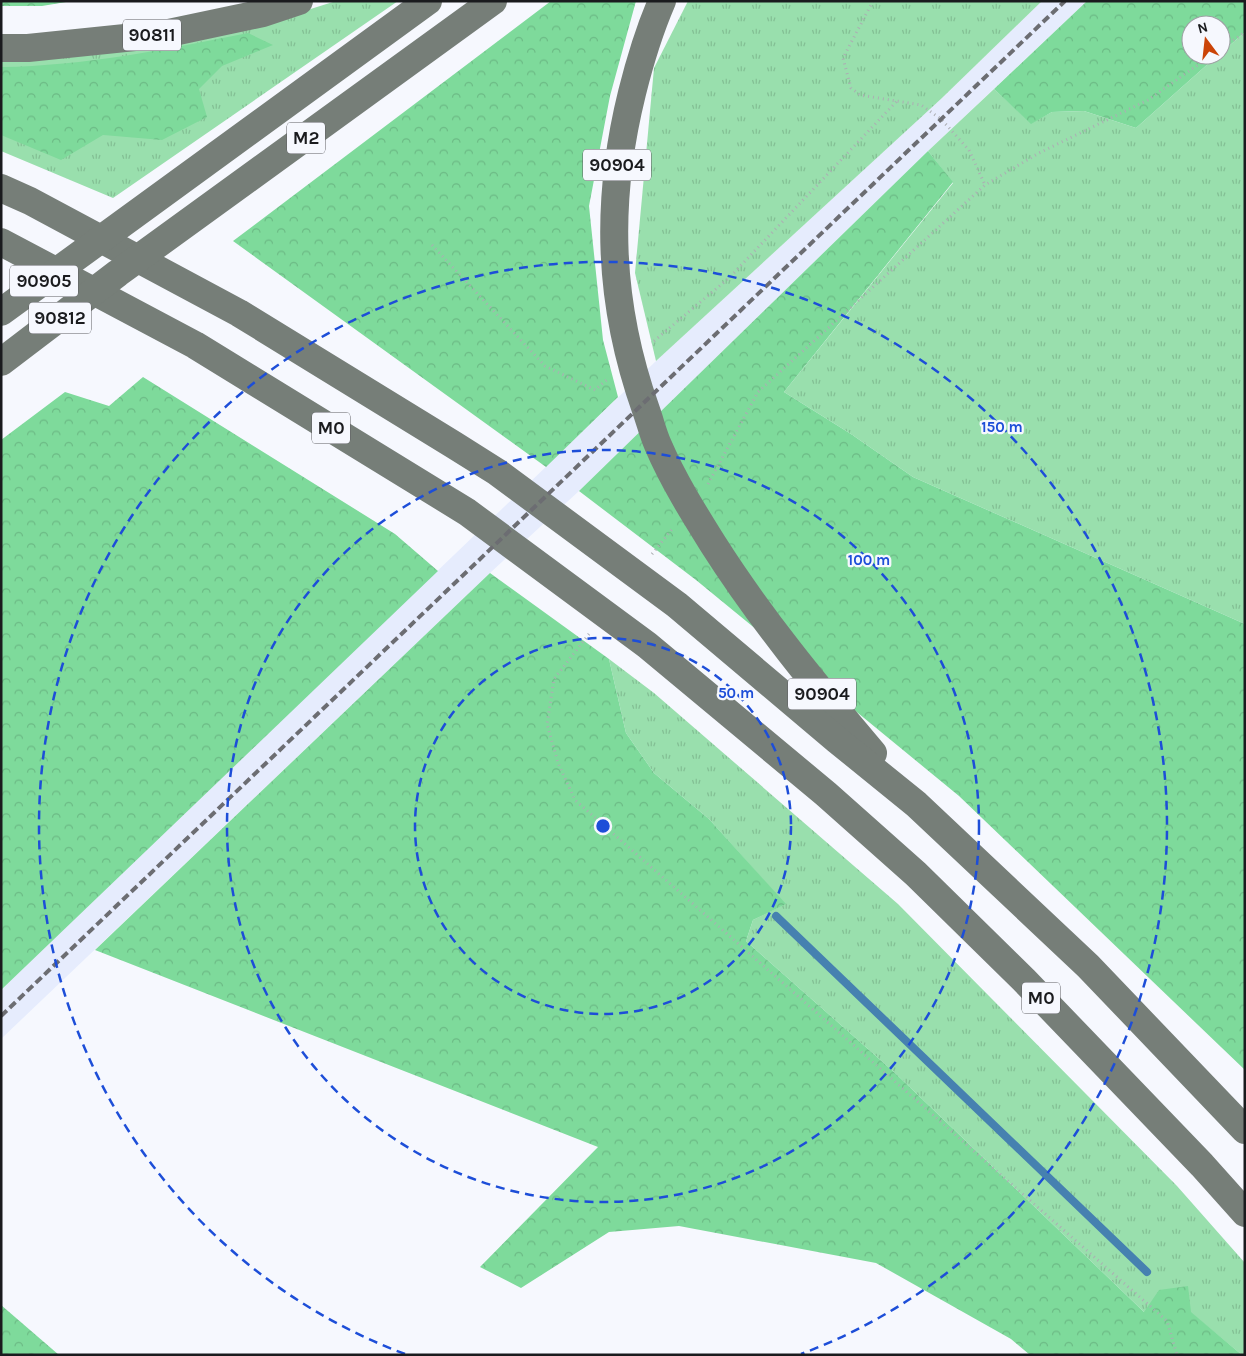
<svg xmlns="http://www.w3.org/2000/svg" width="1246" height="1356" font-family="Karla,sans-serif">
  <defs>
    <pattern id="grass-tufts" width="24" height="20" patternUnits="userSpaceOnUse" patternTransform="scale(1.25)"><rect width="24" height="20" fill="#99dfad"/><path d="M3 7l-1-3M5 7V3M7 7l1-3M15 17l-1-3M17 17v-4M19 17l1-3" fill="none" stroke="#83bf94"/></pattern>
    <pattern id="forest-crowns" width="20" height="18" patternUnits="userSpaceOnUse" patternTransform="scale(1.25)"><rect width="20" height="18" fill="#7eda9b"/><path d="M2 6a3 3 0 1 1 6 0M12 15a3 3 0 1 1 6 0" fill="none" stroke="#6cba85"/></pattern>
  </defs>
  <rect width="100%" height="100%" fill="#f6f8fe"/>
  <!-- built -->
  <polygon fill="#e6ecfd" points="1042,1 1087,1 928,151 579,491 490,573 1,1039 1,990 656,361 942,98"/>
  <!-- grass -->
  <g fill="url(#grass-tufts)">
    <polygon points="336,1 398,1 113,198 1,151 1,59 263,24"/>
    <polygon points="688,1 1042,1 942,98 656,361 635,273 654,68"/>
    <polygon points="1245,32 1245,624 913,477 851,434 784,392 953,183 928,151 994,89 1031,123 1052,112 1084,111 1136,128 1218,55 1221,55 1221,53"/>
    <polygon points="609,659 654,693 898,904 1177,1186 1245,1263 1245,1355 1242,1355 1190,1312 1144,1312 894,1072 746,941 753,920 785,904 709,819 654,773 626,733"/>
  </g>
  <!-- forest -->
  <g fill="url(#forest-crowns)">
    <polygon points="1,1 72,1 42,6 1,6"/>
    <polygon points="551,1 636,1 610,96 589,206 603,340 618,397 546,467 233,241"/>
    <polygon points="1087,1 1245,1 1245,32 1221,53 1221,25 1191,25 1191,55 1218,55 1136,128 1084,111 1052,112 1031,124 994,89"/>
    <path d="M 248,33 L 273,45 L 222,66 L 199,89 L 207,117 L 162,140 L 103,135 L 61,160 L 1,135 L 1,67 C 84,66 167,49 248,33 Z"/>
    <polygon points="928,151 953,182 784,392 851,434 913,477 1245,624 1245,1070 959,796 696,580 579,491"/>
    <polygon points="143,377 395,534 438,571 1,990 1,440 65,392 109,406"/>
    <polygon points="490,573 609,659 626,733 654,773 709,819 786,904 753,920 746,941 894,1072 1144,1312 1159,1290 1188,1286 1191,1312 1242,1355 1030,1355 1011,1339 876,1263 679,1226 609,1232 521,1288 480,1267 598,1147 95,950"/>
    <polygon points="1,1305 59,1355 1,1355"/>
  </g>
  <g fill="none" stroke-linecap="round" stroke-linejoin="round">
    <!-- stream -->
    <polyline stroke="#4681b0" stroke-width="8" points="776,916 1147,1272"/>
    <!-- path -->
    <g stroke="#acaeb3" stroke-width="3" stroke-dasharray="1 4" stroke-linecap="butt">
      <polyline points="873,1 843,58 851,88 860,95 921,105 941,119 969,150 985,185"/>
      <polyline points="1221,49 1245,32"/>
      <polyline points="432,245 545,366 595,390 609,378"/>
      <polyline points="654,341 729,278 897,101"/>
      <polyline points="708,484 758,392 985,185 1039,153 1148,100 1212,55"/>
      <polyline points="652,554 673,528"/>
      <polyline points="589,634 554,679 547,724 558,763 575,800 1167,1321 1177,1355"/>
    </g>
    <!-- trunk -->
    <g stroke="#767e78" stroke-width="28">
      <path d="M 662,1 C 649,31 640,61 632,93 C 605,202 608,303 646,410 C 650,421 653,434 658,445 C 673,480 693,512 713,544 C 760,618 816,686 873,753"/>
      <polyline points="1,48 28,48 164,34 263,13 299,1"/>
      <polyline points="1,188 30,201 239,313 454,445 497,472 677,605 837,740 916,804 1088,966 1245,1130"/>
      <polyline points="1,242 195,345 467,512 647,645 826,794 916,874 1024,980 1202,1165 1245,1213"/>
      <polyline points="1,312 428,1"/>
      <polyline points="1,362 118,273 493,1"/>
    </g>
    <!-- rail -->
    <polyline stroke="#6c6d72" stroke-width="4" stroke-dasharray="8 4" stroke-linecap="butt" points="1,1016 1065,1"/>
  </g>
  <!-- distance rings -->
  <g fill="none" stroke="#1d4ed8" stroke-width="2.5" stroke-dasharray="9 6">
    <circle cx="603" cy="826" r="188"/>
    <circle cx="603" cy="826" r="376"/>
    <path d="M405 1354A564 564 0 1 1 801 1354"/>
  </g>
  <g text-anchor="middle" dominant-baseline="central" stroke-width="4.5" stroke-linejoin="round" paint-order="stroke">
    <!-- shield labels -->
    <g fill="#f6f8fe" stroke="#5c5d61" stroke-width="1">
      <rect x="123" y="19.5" width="58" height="31" rx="4"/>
      <rect x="287" y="122.5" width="38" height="31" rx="4"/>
      <rect x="583" y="149.5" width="68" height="31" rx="4"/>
      <rect x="10" y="265.5" width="68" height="31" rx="4"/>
      <rect x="29" y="302.5" width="62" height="31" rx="4"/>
      <rect x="312" y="412.5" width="38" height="31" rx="4"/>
      <rect x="788" y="678.5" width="68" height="31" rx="4"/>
      <rect x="1022" y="982.5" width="38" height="31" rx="4"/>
    </g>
    <g font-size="18" font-weight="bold" fill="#1a1b1e">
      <text x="152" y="35">90811</text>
      <text x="306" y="138">M2</text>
      <text x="617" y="165">90904</text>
      <text x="44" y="281">90905</text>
      <text x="60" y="318">90812</text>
      <text x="331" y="428">M0</text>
      <text x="822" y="694">90904</text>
      <text x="1041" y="998">M0</text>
    </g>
  </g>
  <circle cx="603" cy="826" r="8" fill="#1d4ed8" stroke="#f6f8fe" stroke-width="2.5"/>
  <g font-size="15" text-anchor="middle" font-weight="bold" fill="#1d4ed8" stroke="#f6f8fe" stroke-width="4.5" stroke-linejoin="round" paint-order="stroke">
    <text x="1002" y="432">150 m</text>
    <text x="869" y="565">100 m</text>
    <text x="736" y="698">50 m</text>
  </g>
  <!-- border -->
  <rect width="1246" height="1356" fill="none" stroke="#1a1b1e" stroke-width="5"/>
  <!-- north arrow -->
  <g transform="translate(1206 40) rotate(345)"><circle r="24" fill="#f6f8fe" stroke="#9ea0a4"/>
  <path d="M0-4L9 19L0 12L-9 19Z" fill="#cb4408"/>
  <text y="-8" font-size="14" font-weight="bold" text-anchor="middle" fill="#1a1b1e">N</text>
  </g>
</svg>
